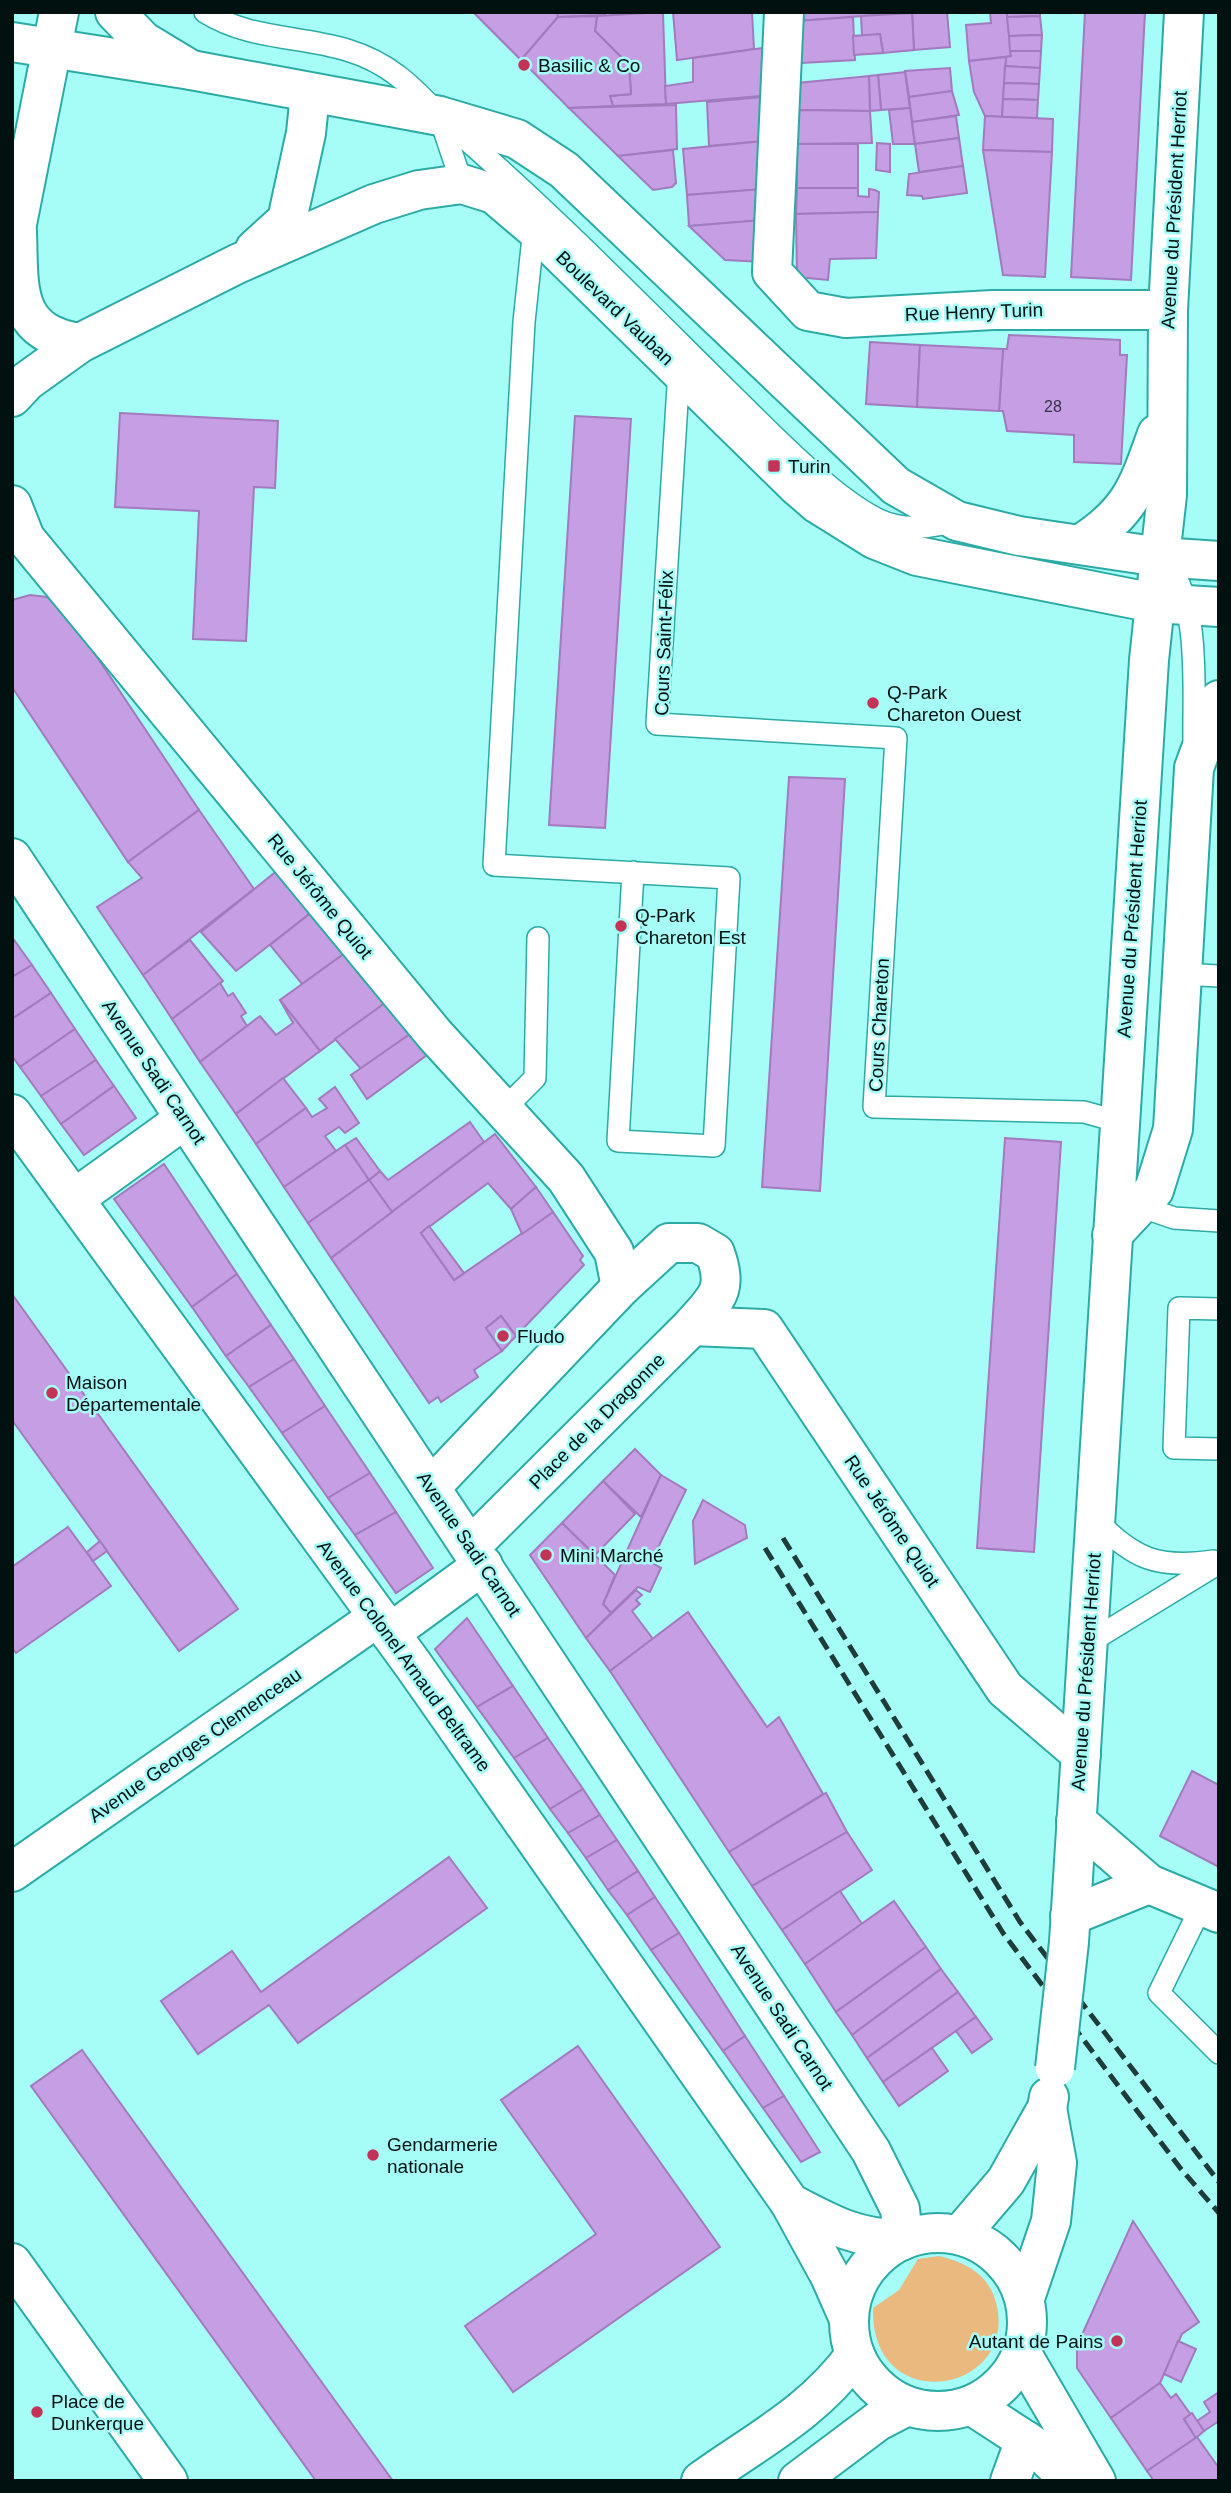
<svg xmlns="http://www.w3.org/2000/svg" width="1231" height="2493" font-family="Helvetica,sans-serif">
  <rect width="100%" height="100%" fill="#a6fdf8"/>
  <!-- green -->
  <path fill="#e9b97f" d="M 939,2256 C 964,2262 987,2273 995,2299 C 1024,2393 870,2421 873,2308 L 899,2290 L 918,2259 Z"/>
  <!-- building -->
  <g fill="#c69ee3" stroke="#a27abd" stroke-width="2">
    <polygon points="473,12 557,12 558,17 521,60"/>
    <polygon points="557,12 605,12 605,15 558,17"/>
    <polygon points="663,12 666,104 613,106 610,96 631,94 629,65 595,31 597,16"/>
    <polygon points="673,12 752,12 754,49 677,60"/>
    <polygon points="798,12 902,12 902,13 797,21"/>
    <polygon points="947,12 950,47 914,50 912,13"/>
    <polygon points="990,12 1007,12 1011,56 969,61 966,25 991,23"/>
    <polygon points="1007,12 1040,12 1040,16 1007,17"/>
    <polygon points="1085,12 1145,12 1131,280 1071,277"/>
    <polygon points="912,13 914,50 883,53 880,34 862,36 861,16"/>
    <polygon points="597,16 595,31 629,65 631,94 610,96 613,106 569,108 521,60 558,17"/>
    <polygon points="1040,16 1042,35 1009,36 1007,17"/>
    <polygon points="853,17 855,60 801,63 797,59 797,21"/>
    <polygon points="880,34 883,53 854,55 853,36"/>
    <polygon points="1042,35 1041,51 1010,51 1009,36"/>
    <polygon points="769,47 774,95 666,104 665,86 693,82 693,58"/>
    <polygon points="1010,51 1041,51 1040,68 1005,66 1006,57 1011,56"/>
    <polygon points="1006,57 1002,117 985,116 974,92 969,61"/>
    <polygon points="1005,66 1040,68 1039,84 1004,83"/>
    <polygon points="950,68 952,91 909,97 905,71"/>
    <polygon points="905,72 910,108 881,110 878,75"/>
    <polygon points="878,75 881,110 870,111 869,76"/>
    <polygon points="869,76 870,111 797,110 797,83"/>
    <polygon points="1004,83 1039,84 1038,100 1003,99"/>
    <polygon points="952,91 959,115 912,122 909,97"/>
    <polygon points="763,97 764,141 709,146 707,102"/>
    <polygon points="1003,99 1038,100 1037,118 1002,117"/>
    <polygon points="676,105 677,149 618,156 569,108"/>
    <polygon points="910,108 915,144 893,144 889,110"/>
    <polygon points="797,110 870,111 872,143 797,144"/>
    <polygon points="956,116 959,138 915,144 912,122"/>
    <polygon points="985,116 1053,119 1052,152 983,150"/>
    <polygon points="959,138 963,166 919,172 915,144"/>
    <polygon points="764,141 763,189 687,195 683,149"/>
    <polygon points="877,143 890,144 890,172 876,170"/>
    <rect x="797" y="144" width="61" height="44"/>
    <polygon points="673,150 676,183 672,187 653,190 618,156"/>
    <polygon points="983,150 1052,152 1045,277 1003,275"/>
    <polygon points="963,166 967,193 923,199 922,196 907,195 909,174"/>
    <polygon points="797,188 858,188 858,196 869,197 869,189 875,190 879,192 878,212 796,214"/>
    <polygon points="763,189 763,220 689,226 687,195"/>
    <polygon points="878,212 876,258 830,259 828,280 797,277 796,214"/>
    <polygon points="763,220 764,262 725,260 689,226"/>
    <polygon points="1009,335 1120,340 1120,355 1127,355 1121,464 1074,462 1074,435 1007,431 1003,411 999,411 1003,349 1007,349"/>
    <polygon points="870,342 920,345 917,407 866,404"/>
    <polygon points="920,345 1003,349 999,411 917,407"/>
    <polygon points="120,413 278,421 275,488 254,487 246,641 193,639 199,511 115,507"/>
    <polygon points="575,416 631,419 605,828 549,825"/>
    <polygon points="30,595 47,597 65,609 199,810 128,862 12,687 12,600"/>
    <polygon points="789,777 845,779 820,1191 762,1187"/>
    <polygon points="199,810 254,889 143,975 97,907 142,878 128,862"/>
    <polygon points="278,870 312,912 236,971 201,932"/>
    <polygon points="312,912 345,953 302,984 270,945"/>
    <polygon points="12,937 32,965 12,977"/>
    <polygon points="190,940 223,981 172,1019 143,975"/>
    <polygon points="345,953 385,1003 320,1051 280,1000"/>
    <polygon points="32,965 51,993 12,1019 12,977"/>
    <polygon points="220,983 228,996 233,993 246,1013 241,1016 247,1026 200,1062 172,1019"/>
    <polygon points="51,993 75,1029 20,1067 12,1056 12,1019"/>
    <polygon points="280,1000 320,1051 236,1114 200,1062 260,1016 276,1035 293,1023"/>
    <polygon points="385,1003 410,1034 361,1069 335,1039"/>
    <polygon points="75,1029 96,1060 41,1096 20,1067"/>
    <polygon points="410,1034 427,1055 367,1099 351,1075"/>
    <polygon points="96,1060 114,1086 61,1124 41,1096"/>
    <polygon points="283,1078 306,1108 256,1144 236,1114"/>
    <polygon points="114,1086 136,1118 84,1155 61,1124"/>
    <polygon points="335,1087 359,1123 345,1133 339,1127 325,1136 336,1151 284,1187 256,1144 306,1108 312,1117 327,1108 319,1099"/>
    <polygon points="470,1122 484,1142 392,1212 369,1180 380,1171 388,1180"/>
    <polygon points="495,1134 536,1187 511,1209 488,1183 421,1233 454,1280 553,1212 583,1256 580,1260 584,1265 516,1336 501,1316 486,1328 502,1351 474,1370 478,1377 441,1402 438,1397 429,1403 331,1258"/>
    <polygon points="356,1138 380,1171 369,1180 345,1145"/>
    <polygon points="1005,1138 1061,1142 1034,1552 977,1548"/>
    <polygon points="345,1145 369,1180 308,1223 284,1187"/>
    <polygon points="164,1164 237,1274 192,1307 114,1199"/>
    <polygon points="369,1180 392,1212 331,1258 308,1223"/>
    <polygon points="536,1187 553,1212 522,1234 511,1209"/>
    <polygon points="429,1226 464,1273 454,1280 421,1233"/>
    <polygon points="237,1274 271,1325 226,1356 192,1307"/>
    <polygon points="12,1294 238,1609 179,1651 12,1420"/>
    <polygon points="501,1316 516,1336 502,1351 486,1328"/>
    <polygon points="271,1325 294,1359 249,1387 226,1356"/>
    <polygon points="294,1359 325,1406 282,1433 249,1387"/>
    <polygon points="325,1406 370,1473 328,1498 282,1433"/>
    <polygon points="635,1449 661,1475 641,1517 603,1481"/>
    <polygon points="370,1473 396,1512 355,1535 328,1498"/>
    <polygon points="661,1475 686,1490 651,1562 661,1568 650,1592 638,1587 611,1613 603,1604"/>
    <polygon points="603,1481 635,1514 595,1555 562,1523"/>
    <polygon points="703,1500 745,1525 747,1538 695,1564 693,1521"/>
    <polygon points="396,1512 433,1568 396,1593 355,1535"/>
    <polygon points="562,1523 615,1575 603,1604 611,1613 586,1638 530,1555"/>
    <polygon points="68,1527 111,1586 16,1653 12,1648 12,1567"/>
    <polygon points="100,1541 107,1551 93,1561 87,1552"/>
    <polygon points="636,1590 642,1595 636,1600 640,1604 632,1611 653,1639 610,1671 586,1638"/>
    <polygon points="688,1612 767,1727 779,1717 823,1794 729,1852 610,1671"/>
    <polygon points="467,1618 513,1686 477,1707 435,1649"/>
    <polygon points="513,1686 548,1738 514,1758 477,1707"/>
    <polygon points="548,1738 583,1789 550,1809 514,1758"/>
    <polygon points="1192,1771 1219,1785 1219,1867 1160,1836"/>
    <polygon points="583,1789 600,1815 568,1833 550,1809"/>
    <polygon points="826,1793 847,1832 752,1886 729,1852"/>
    <polygon points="600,1815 617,1840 586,1858 568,1833"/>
    <polygon points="847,1832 872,1870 782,1930 752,1886"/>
    <polygon points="617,1840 638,1871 608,1890 586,1858"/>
    <polygon points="449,1857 487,1908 298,2043 269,2005 198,2054 161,2001 232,1951 261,1992"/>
    <polygon points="638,1871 655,1897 627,1915 608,1890"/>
    <polygon points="840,1891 862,1924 805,1964 782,1930"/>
    <polygon points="655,1897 679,1933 651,1950 627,1915"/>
    <polygon points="894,1901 926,1947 836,2012 805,1964"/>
    <polygon points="679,1933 745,2036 723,2051 651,1950"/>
    <polygon points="926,1947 941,1969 852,2035 836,2012"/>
    <polygon points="941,1969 958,1992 867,2058 852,2035"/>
    <polygon points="958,1992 976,2017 883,2082 867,2058"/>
    <polygon points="976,2017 992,2039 972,2053 956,2031"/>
    <polygon points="745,2036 784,2096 763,2108 723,2051"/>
    <polygon points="578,2046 720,2247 513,2392 465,2326 596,2234 501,2100"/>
    <polygon points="932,2048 948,2071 899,2106 883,2082"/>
    <polygon points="82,2050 393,2481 316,2481 31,2086"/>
    <polygon points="784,2096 820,2152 801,2162 763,2108"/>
    <polygon points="1133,2221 1199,2322 1182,2334 1160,2383 1111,2418 1077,2368 1077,2346"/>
    <polygon points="1178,2341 1196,2349 1181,2382 1164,2374"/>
    <polygon points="1160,2383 1171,2398 1176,2394 1191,2415 1184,2419 1196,2438 1147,2471 1111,2418"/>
    <polygon points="1219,2392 1219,2421 1204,2431 1197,2421 1210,2412 1204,2402"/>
    <polygon points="1192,2413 1204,2431 1196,2438 1184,2419"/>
    <polygon points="1197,2437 1219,2468 1219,2481 1154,2481 1147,2471"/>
  </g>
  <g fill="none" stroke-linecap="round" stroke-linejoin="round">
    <!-- lane casing -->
    <g stroke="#2caba5" stroke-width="24">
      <g id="lane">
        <path d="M 205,12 C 266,50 337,28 398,76 C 418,91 434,111 452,127 C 548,210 637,301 727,390 C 767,429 831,497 879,520 C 905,532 931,527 957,521"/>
        <polyline points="440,118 462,184"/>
        <polyline points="534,228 524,322 494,865 729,878 714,1146 618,1141 633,872"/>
        <polyline points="679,370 657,724 896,738 874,1107 1084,1112 1120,1122"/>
        <path d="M 1161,558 C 1202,595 1193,689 1194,741"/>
        <polyline points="1181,974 1219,976"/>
        <polyline points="504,1109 535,1078 538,938"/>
        <polyline points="1131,1203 1174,1218 1219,1221"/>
        <polyline points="1219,1309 1179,1308 1174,1448 1219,1449"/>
        <path d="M 1095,1519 C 1133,1559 1158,1569 1213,1561"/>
        <polyline points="1088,1643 1219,1563"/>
        <polyline points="1202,1905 1159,1993 1219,2053"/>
      </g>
    </g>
    <!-- street casing -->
    <g stroke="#2caba5" stroke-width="42">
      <g id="street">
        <polyline points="784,12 772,272 808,311 846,318 993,310 1168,310"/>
        <polyline points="12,505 25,538 435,1035 566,1178 614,1252 621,1287"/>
        <path d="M 1081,544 C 1131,512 1138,487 1157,434"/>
        <polyline points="1160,557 1167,495 1168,310 1184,12"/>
        <polyline points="74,1199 185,1119"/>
        <polyline points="1112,1235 1154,1190 1173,1129 1194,768 1219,700"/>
        <polyline points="692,1326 764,1329 1005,1689 1081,1754"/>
        <path d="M 431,1487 L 621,1287 L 669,1243 L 698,1243 L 715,1253 C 729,1291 716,1298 692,1326 L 471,1546"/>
        <polyline points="390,1633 483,1565"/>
        <polyline points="1076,1821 1149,1884 1219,1913"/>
        <polyline points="12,1872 378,1617"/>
        <polyline points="1070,1916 1149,1884"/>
        <polyline points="12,2263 168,2481"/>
        <polyline points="1010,2481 1025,2440"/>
      </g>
    </g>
    <!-- secondary casing -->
    <g stroke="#2caba5" stroke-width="42">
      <g id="secondary">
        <polyline points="12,42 191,70 440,116 517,139 564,170 896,486 957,521 1019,536 1160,557 1219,561"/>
        <path d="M 17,232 C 19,287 12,333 80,343"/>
        <polyline points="255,249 287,220 306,133 310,94"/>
        <polyline points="12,397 27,381 80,343 237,264 374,204 419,190 462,184 494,194 534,228 796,485 818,504 874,539 917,556 1154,603 1219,607"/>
        <polyline points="12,1114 414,1666 790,2203 830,2276 849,2319"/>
        <polyline points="1069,1942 1149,660 1160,557"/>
        <path d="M 790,2203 C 832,2225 854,2238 903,2240"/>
        <polyline points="960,2235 1006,2181 1047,2108 1049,2097"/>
        <polyline points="1025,2298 1051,2221 1057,2163 1047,2108"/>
      </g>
    </g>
    <!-- primary casing -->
    <g stroke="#2caba5" stroke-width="42">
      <g id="primary">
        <polyline points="115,12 143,41 191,70"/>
        <polyline points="12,249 59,12"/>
        <polyline points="12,858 871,2151 900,2209 903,2240"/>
        <circle cx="938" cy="2322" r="89"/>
        <polyline points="1022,2354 1096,2481"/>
        <polyline points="971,2405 1037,2448 1071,2481"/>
        <path d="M 701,2481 C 758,2440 813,2413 855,2355"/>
        <polyline points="798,2481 878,2421 907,2406"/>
      </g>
    </g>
    <!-- lane -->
    <use href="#lane" stroke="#fff" stroke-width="21"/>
    <!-- street -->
    <use href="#street" stroke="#fff" stroke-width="38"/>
    <!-- secondary -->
    <use href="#secondary" stroke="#fff" stroke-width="38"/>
    <!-- primary -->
    <use href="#primary" stroke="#fff" stroke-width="38"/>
    <!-- rail -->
    <g stroke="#1e3c3a" stroke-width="5" stroke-dasharray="14 7" stroke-linecap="butt">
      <polyline points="783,1538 1020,1922 1219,2182"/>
      <polyline points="765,1548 1003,1933 1181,2169 1219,2213"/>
    </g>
    <!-- secondary-bridge casing -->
    <g stroke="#2caba5" stroke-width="42" stroke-linecap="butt">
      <polyline id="secondary-bridge" points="1055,2068 1069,1942"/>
    </g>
    <!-- secondary-bridge -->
    <use href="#secondary-bridge" stroke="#fff" stroke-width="38"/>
  </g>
  <!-- markers -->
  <g fill="#c33358" stroke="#a6fdf8" stroke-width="2.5">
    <circle cx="524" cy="65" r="7"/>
    <rect x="767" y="459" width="14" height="14" rx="3.5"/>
    <circle cx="873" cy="703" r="7"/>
    <circle cx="621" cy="926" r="7"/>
    <circle cx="503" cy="1336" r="7"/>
    <circle cx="52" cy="1393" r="7"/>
    <circle cx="546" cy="1555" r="7"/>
    <circle cx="373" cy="2155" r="7"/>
    <circle cx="1117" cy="2341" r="7"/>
    <circle cx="37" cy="2412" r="7"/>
  </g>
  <g text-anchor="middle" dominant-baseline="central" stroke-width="5" stroke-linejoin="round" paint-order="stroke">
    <!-- number labels -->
    <g font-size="16" fill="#323445">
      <text x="1053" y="406">28</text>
    </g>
    <!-- poi labels -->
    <g font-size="19" fill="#001110" stroke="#a6fdf8" text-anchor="start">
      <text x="538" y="65">Basilic &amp; Co</text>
      <text x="788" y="466">Turin</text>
      <text x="887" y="692">Q-Park<tspan x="887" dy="22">Chareton Ouest</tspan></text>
      <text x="635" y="915">Q-Park<tspan x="635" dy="22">Chareton Est</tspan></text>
      <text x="517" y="1336">Fludo</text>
      <text x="66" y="1382">Maison<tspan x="66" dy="22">Départementale</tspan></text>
      <text x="560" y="1555">Mini Marché</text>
      <text x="387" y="2144">Gendarmerie<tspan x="387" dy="22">nationale</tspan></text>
      <text x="1103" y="2341" text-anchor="end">Autant de Pains</text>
      <text x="51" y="2401">Place de<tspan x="51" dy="22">Dunkerque</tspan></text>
    </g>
    <!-- street labels -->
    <g font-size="19" fill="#001110" stroke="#a6fdf8">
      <text transform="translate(1174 210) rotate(-87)">Avenue du Président Herriot</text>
      <text transform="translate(615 308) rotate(44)">Boulevard Vauban</text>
      <text transform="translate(974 312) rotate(-2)">Rue Henry Turin</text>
      <text transform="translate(664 643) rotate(-88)">Cours Saint-Félix</text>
      <text transform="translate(320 896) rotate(51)">Rue Jérôme Quiot</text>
      <text transform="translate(1132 919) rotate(-86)">Avenue du Président Herriot</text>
      <text transform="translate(879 1025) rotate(-87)">Cours Chareton</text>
      <text transform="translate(154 1072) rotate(56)">Avenue Sadi Carnot</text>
      <text transform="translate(597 1421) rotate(-45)">Place de la Dragonne</text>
      <text transform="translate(892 1521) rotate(56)">Rue Jérôme Quiot</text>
      <text transform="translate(469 1544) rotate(56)">Avenue Sadi Carnot</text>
      <text transform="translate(404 1656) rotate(54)">Avenue Colonel Arnaud Beltrame</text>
      <text transform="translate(1086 1672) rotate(-86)">Avenue du Président Herriot</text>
      <text transform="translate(195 1745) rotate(-35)">Avenue Georges Clemenceau</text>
      <text transform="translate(782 2017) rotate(57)">Avenue Sadi Carnot</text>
    </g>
  </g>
  <!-- border -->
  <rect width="1231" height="2493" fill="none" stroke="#001110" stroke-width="28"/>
</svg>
